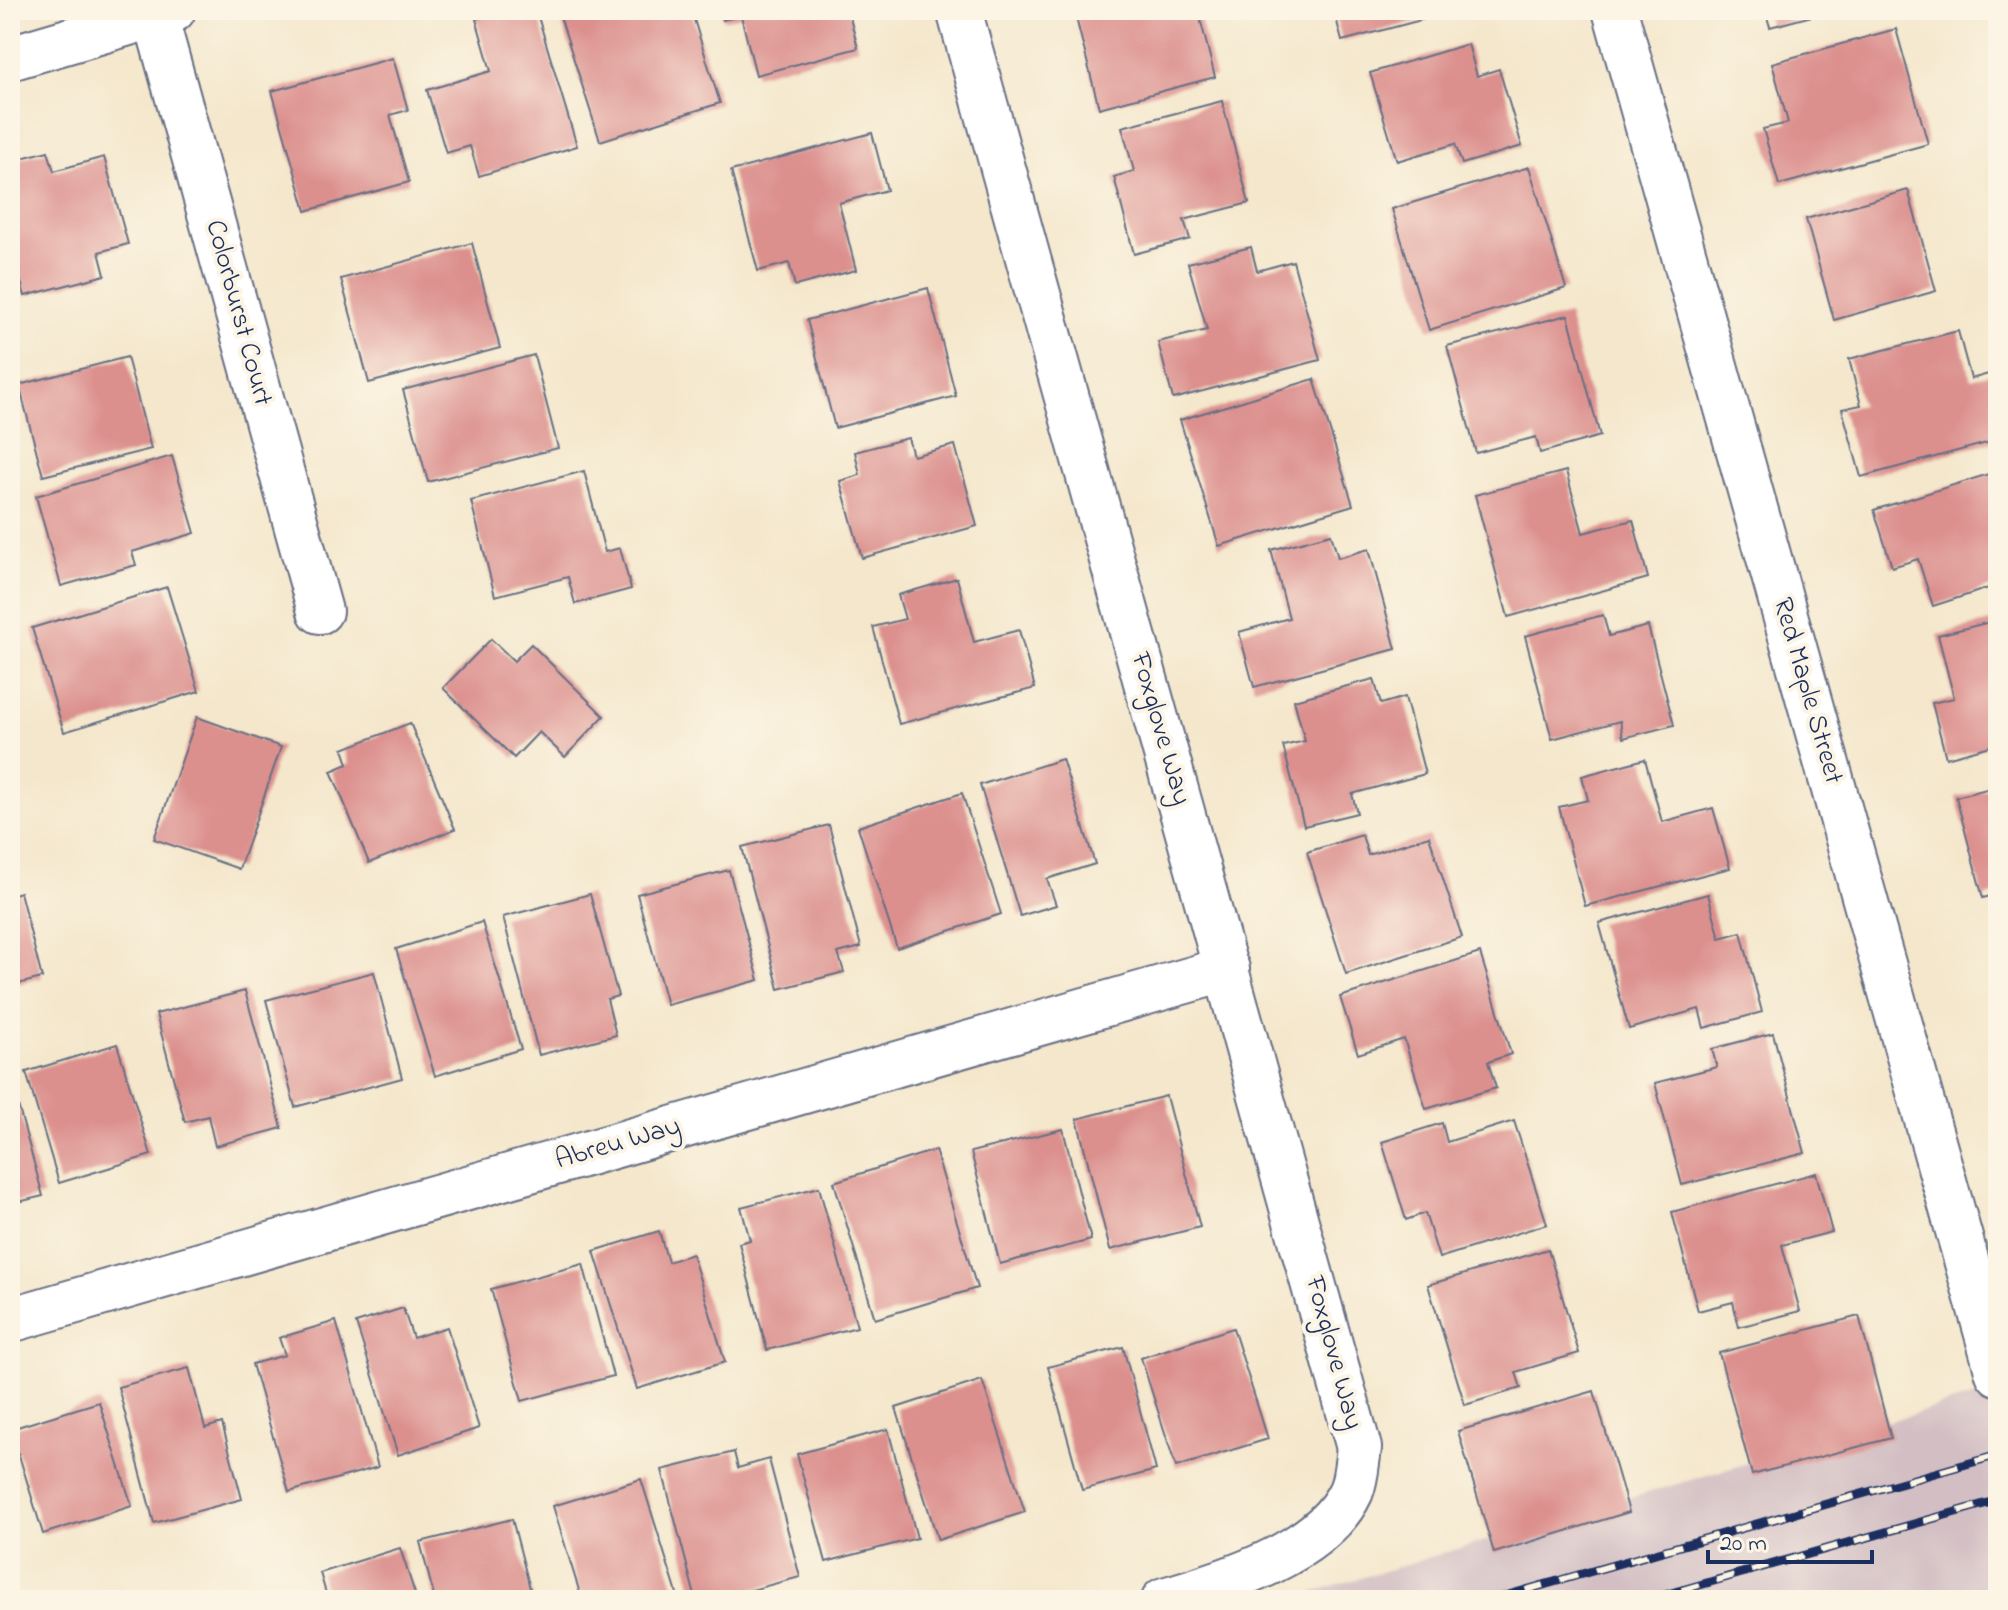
<svg xmlns="http://www.w3.org/2000/svg" width="2008" height="1610" font-family="'Indie Flower',sans-serif">
  <rect width="100%" height="100%" fill="#fcf5e5"/>
  <filter id="ink" filterUnits="userSpaceOnUse"><feTurbulence type="fractalNoise" baseFrequency=".0125" numOctaves="2"/><feDisplacementMap in="SourceGraphic" scale="16" xChannelSelector="R" yChannelSelector="G"/><feConvolveMatrix kernelMatrix="1 2 1 2 8 2 1 2 1" color-interpolation-filters="sRGB"/></filter>
  <filter id="wash" filterUnits="userSpaceOnUse"><feTurbulence type="fractalNoise" baseFrequency=".006" numOctaves="4" result="noise"/><feDisplacementMap in="SourceGraphic" scale="32" xChannelSelector="R" yChannelSelector="G"/><feGaussianBlur stdDeviation="1.8" result="paint"/><feColorMatrix in="noise" values="0 0 0 0 0 0 0 0 0 0 0 0 0 0 0 0 0 1.4 0 .05"/><feComposite in="paint" operator="in"/></filter>
  <g filter="url(#wash)">
    <rect width="100%" height="100%" fill="#f4e7cc"/>
    <!-- industrial -->
    <polygon fill="#d2bec3" points="1998,1389 1998,1600 1286,1600"/>
    <g id="blocks">
      <!-- building -->
      <g fill="#dc908e">
        <polygon points="507,10 536,10 577,146 479,176 470,146 446,153 427,90 491,71 476,19"/>
        <polygon points="558,10 691,10 720,103 600,141"/>
        <polygon points="720,10 848,10 858,48 756,75 741,16 723,20"/>
        <polygon points="1074,10 1198,10 1215,77 1099,108"/>
        <polygon points="1334,10 1455,10 1455,11 1342,41"/>
        <polygon points="1765,10 1831,10 1831,11 1770,27"/>
        <polygon points="1896,29 1928,144 1779,185 1763,129 1788,123 1772,63"/>
        <polygon points="1468,44 1477,76 1499,69 1522,146 1462,164 1455,144 1397,161 1370,73"/>
        <polygon points="393,58 408,110 390,115 409,182 306,211 272,91"/>
        <polygon points="1222,101 1249,203 1184,220 1190,239 1134,254 1114,177 1134,171 1122,127"/>
        <polygon points="872,133 887,190 839,203 856,270 795,286 789,263 758,271 731,171"/>
        <polygon points="48,151 54,171 104,157 128,244 99,252 105,275 25,296 10,243 10,161"/>
        <polygon points="1529,167 1566,288 1429,330 1392,209"/>
        <polygon points="1908,190 1936,291 1834,320 1806,219"/>
        <polygon points="472,243 500,348 369,383 341,279"/>
        <polygon points="1251,247 1257,271 1293,261 1320,360 1173,399 1158,342 1207,330 1188,263"/>
        <polygon points="928,288 956,396 835,428 807,320"/>
        <polygon points="1568,315 1600,436 1540,453 1536,437 1476,453 1447,346"/>
        <polygon points="1958,331 1971,379 1992,373 1998,394 1998,440 1861,477 1842,409 1861,405 1849,359"/>
        <polygon points="534,355 558,448 428,482 403,390"/>
        <polygon points="127,357 151,449 43,476 19,385"/>
        <polygon points="1314,379 1353,505 1219,546 1180,420"/>
        <polygon points="908,438 913,456 955,445 977,526 862,558 840,481 860,475 855,452"/>
        <polygon points="172,456 195,533 132,552 136,565 61,586 36,496"/>
        <polygon points="584,471 605,552 620,548 631,589 575,604 568,577 495,596 471,501"/>
        <polygon points="1566,471 1583,533 1633,520 1648,578 1508,617 1475,495"/>
        <polygon points="1998,471 1998,585 1933,606 1918,559 1892,567 1874,510"/>
        <polygon points="1331,534 1338,558 1369,549 1396,649 1254,687 1239,632 1289,618 1271,550"/>
        <polygon points="957,578 974,642 1019,630 1035,688 899,724 873,627 905,619 898,595"/>
        <polygon points="167,587 199,691 64,732 32,628"/>
        <polygon points="1603,615 1609,636 1648,626 1674,725 1623,738 1620,721 1552,739 1525,636"/>
        <polygon points="1998,620 1998,744 1946,758 1932,703 1954,698 1938,635"/>
        <polygon points="491,639 514,661 531,644 604,716 565,757 539,732 514,758 443,688"/>
        <polygon points="1374,679 1381,704 1405,697 1425,774 1352,794 1357,813 1304,826 1283,746 1305,741 1294,700"/>
        <polygon points="197,717 281,747 239,869 154,839"/>
        <polygon points="410,723 455,829 369,863 331,771 348,764 343,749"/>
        <polygon points="1062,759 1095,864 1047,879 1056,905 1020,916 980,785"/>
        <polygon points="1645,759 1662,822 1713,808 1730,868 1585,906 1559,807 1588,800 1582,776"/>
        <polygon points="1998,786 1998,894 1983,898 1956,797"/>
        <polygon points="962,793 1001,914 897,948 858,827"/>
        <polygon points="829,825 861,947 838,953 844,972 779,989 742,847"/>
        <polygon points="1362,835 1368,855 1429,836 1462,937 1346,974 1307,852"/>
        <polygon points="729,870 759,980 667,1005 637,894"/>
        <polygon points="20,892 42,978 10,986 10,895"/>
        <polygon points="590,894 618,996 607,999 616,1035 539,1055 503,917"/>
        <polygon points="1708,894 1720,938 1741,932 1762,1012 1704,1028 1699,1009 1629,1029 1599,923"/>
        <polygon points="482,922 521,1049 435,1076 396,949"/>
        <polygon points="1480,953 1511,1054 1488,1062 1496,1088 1426,1109 1404,1039 1358,1054 1340,997"/>
        <polygon points="374,972 402,1078 295,1107 266,1000"/>
        <polygon points="245,991 282,1128 215,1146 208,1116 185,1122 156,1014"/>
        <polygon points="1773,1033 1805,1153 1682,1185 1655,1083 1717,1067 1712,1049"/>
        <polygon points="117,1044 151,1155 59,1183 26,1072"/>
        <polygon points="10,1076 43,1196 10,1204"/>
        <polygon points="1166,1096 1200,1227 1110,1250 1077,1119"/>
        <polygon points="1514,1121 1547,1224 1439,1258 1425,1213 1406,1220 1382,1142 1442,1123 1447,1142"/>
        <polygon points="1063,1129 1091,1240 1000,1264 971,1152"/>
        <polygon points="935,1150 977,1288 875,1319 834,1182"/>
        <polygon points="1816,1173 1832,1232 1782,1245 1800,1311 1739,1327 1733,1302 1698,1311 1672,1212"/>
        <polygon points="819,1187 857,1327 767,1350 739,1243 750,1240 741,1207"/>
        <polygon points="659,1231 668,1262 692,1254 725,1362 637,1389 594,1251"/>
        <polygon points="1548,1249 1579,1353 1516,1372 1521,1388 1465,1405 1428,1285"/>
        <polygon points="583,1264 613,1376 522,1401 491,1289"/>
        <polygon points="403,1308 413,1338 447,1327 479,1428 398,1455 356,1323"/>
        <polygon points="1859,1316 1891,1438 1752,1475 1719,1353"/>
        <polygon points="336,1321 378,1467 289,1492 252,1364 285,1355 279,1338"/>
        <polygon points="1233,1328 1268,1439 1176,1467 1141,1358"/>
        <polygon points="1123,1347 1156,1470 1082,1490 1048,1367"/>
        <polygon points="189,1368 205,1428 222,1423 242,1499 154,1523 118,1387"/>
        <polygon points="982,1380 1025,1512 938,1540 896,1408"/>
        <polygon points="1594,1391 1629,1512 1494,1553 1458,1431"/>
        <polygon points="99,1402 132,1506 43,1534 11,1429"/>
        <polygon points="888,1429 917,1538 826,1562 797,1454"/>
        <polygon points="734,1452 738,1468 769,1459 800,1577 714,1600 696,1600 662,1470"/>
        <polygon points="641,1479 679,1600 582,1600 553,1506"/>
        <polygon points="512,1519 533,1600 435,1600 420,1542"/>
        <polygon points="400,1548 417,1600 328,1600 320,1573"/>
      </g>
    </g>
  </g>
  <g filter="url(#ink)">
    <use href="#blocks" fill-opacity="0" stroke="#676f84" stroke-width="2"/>
    <g fill="none" stroke-linecap="round" stroke-linejoin="round">
      <!-- minor casing -->
      <g stroke="#676f84" stroke-width="48">
        <g id="minor">
          <path d="M 959,10 L 1359,1448 C 1357,1461 1356,1479 1351,1491 C 1323,1553 1224,1583 1164,1600"/>
          <polyline points="1615,10 1998,1373"/>
          <polyline points="155,15 320,611"/>
          <polyline points="10,58 173,10"/>
          <polyline points="10,1320 1227,969"/>
        </g>
      </g>
      <!-- minor -->
      <use href="#minor" stroke="#fff" stroke-width="44"/>
      <!-- rail casing -->
      <g stroke="#1b2f5e" stroke-width="9">
        <g id="rail">
          <polyline points="1491,1600 1998,1455"/>
          <polyline points="1647,1600 1998,1500"/>
        </g>
      </g>
      <!-- rail -->
      <use href="#rail" stroke="#fcf5e5" stroke-width="6" stroke-dasharray="18" stroke-linecap="butt"/>
    </g>
  </g>
  <g text-anchor="middle" dominant-baseline="central" stroke-width="8" stroke-linejoin="round" paint-order="stroke">
    <!-- street labels -->
    <g font-size="28" fill="#1b2f5e" stroke="#fcf5e5">
      <text transform="translate(238 313) rotate(75)">Colorburst Court</text>
      <text transform="translate(1807 691) rotate(74)">Red Maple Street</text>
      <text transform="translate(1160 729) rotate(74)">Foxglove Way</text>
      <text transform="translate(618 1144) rotate(-16)">Abreu Way</text>
      <text transform="translate(1333 1353) rotate(75)">Foxglove Way</text>
    </g>
  </g>
  <!-- margin -->
  <rect width="2008" height="1610" fill="none" stroke="#fcf5e5" stroke-width="40"/>
  <!-- scale -->
  <path d="M1708 1550v12h164v-12" fill="none" stroke="#1b2f5e" stroke-width="4"/>
  <text x="1720" y="1550" font-size="24" fill="#1b2f5e" stroke="#fcf5e5" stroke-width="6" paint-order="stroke">20 m</text>
</svg>
